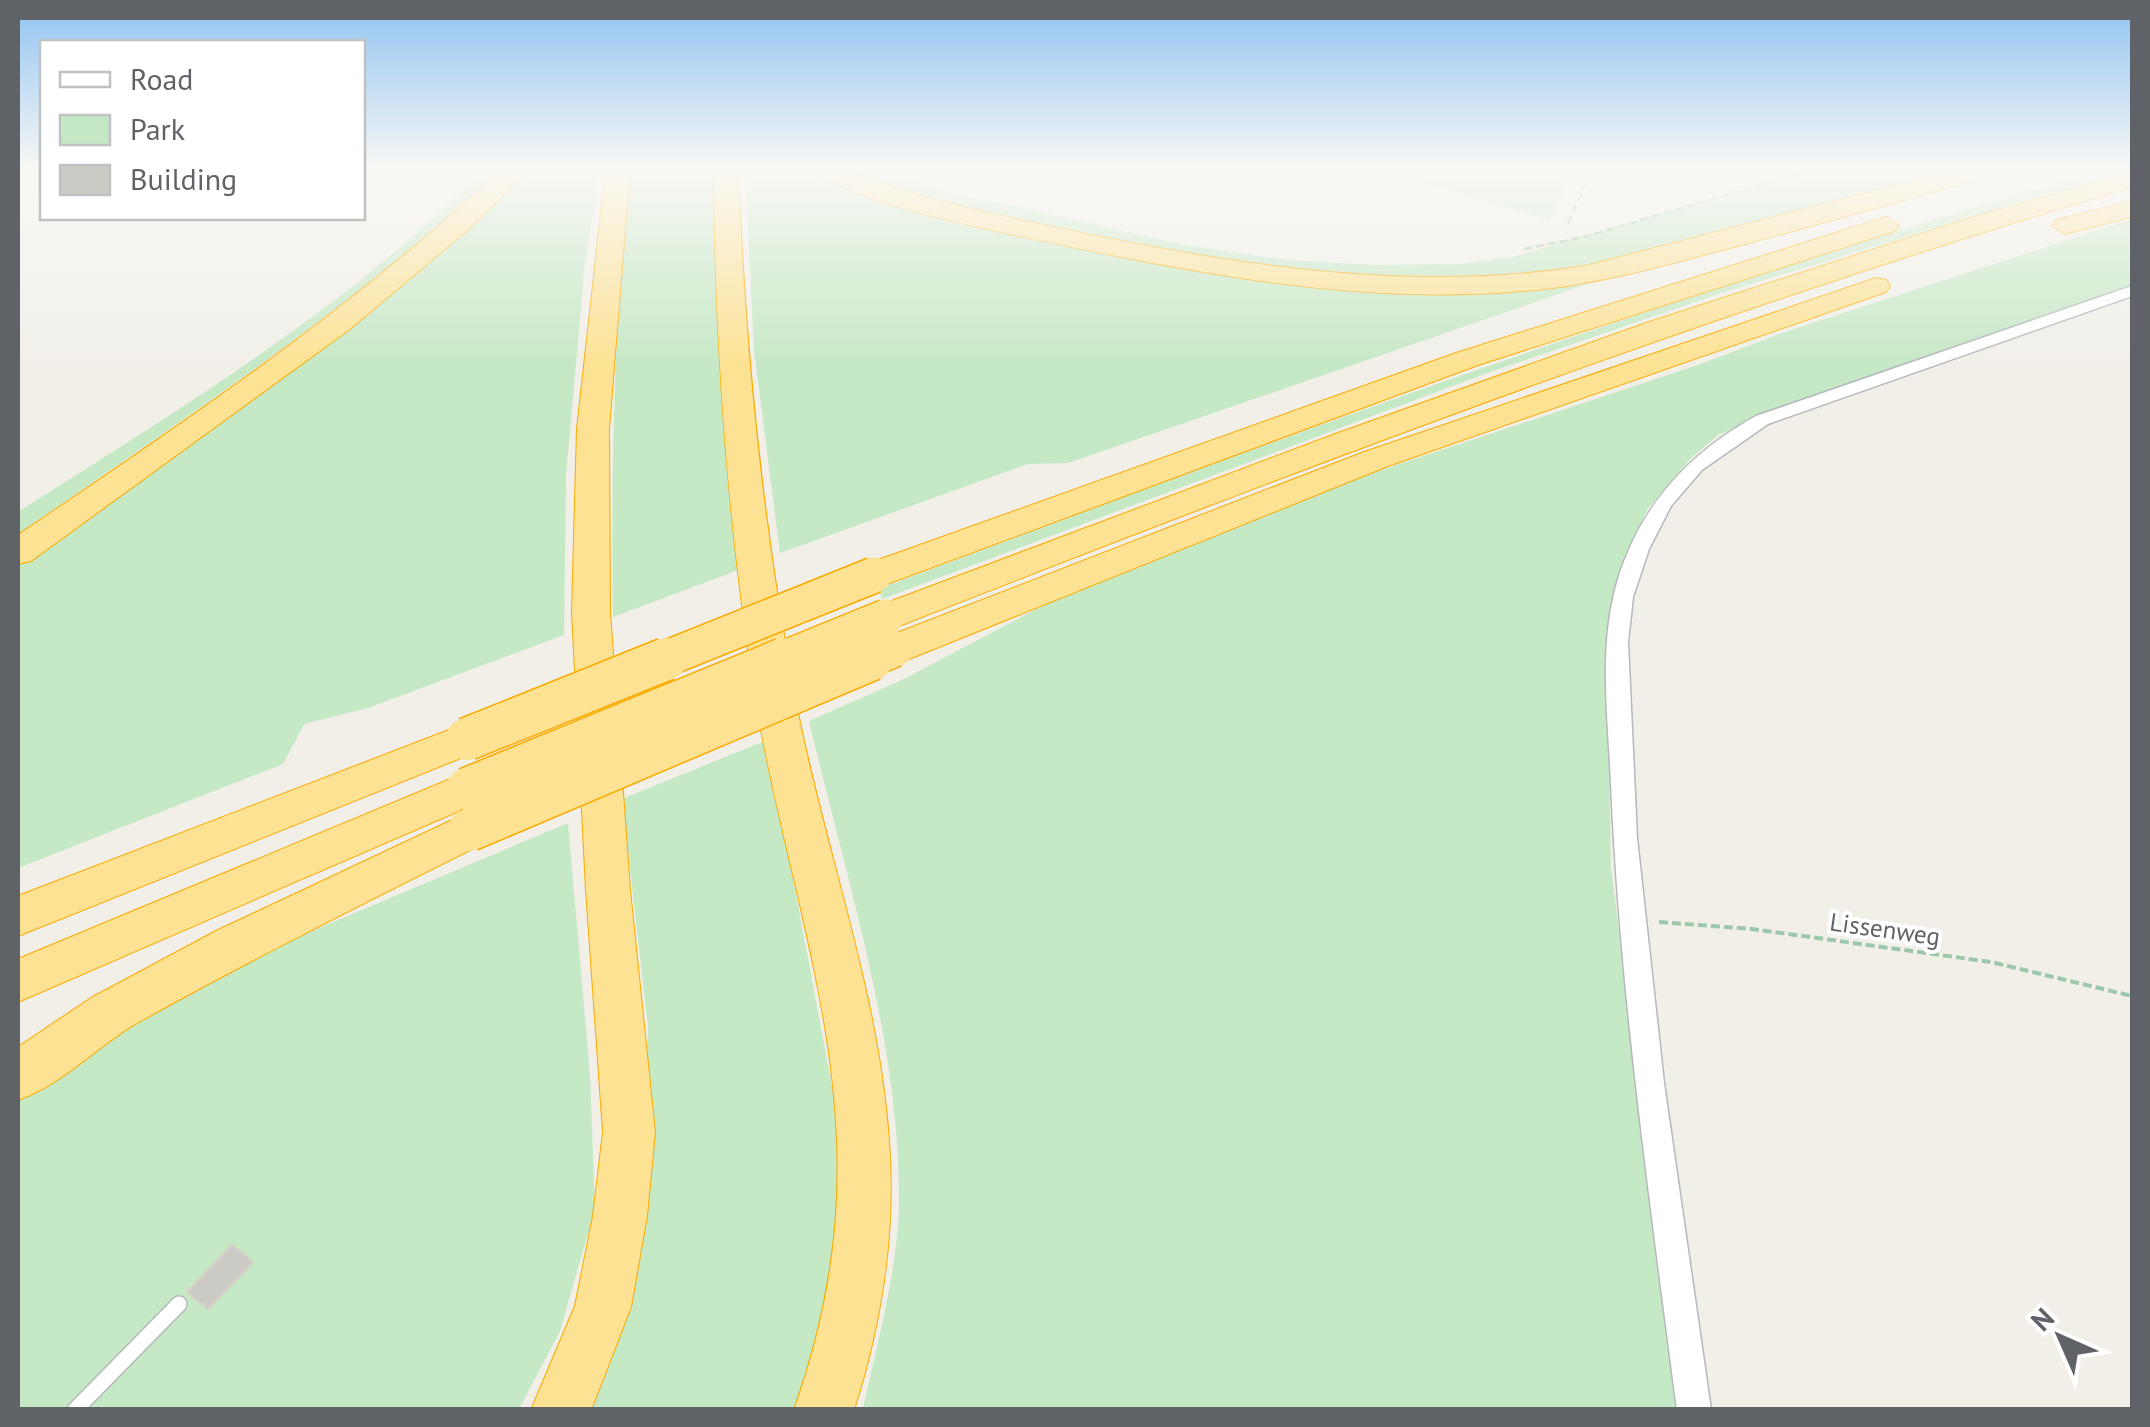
<svg xmlns="http://www.w3.org/2000/svg" width="2150" height="1427" font-family="'PT Sans',sans-serif">
  <rect width="100%" height="100%" fill="#f1efe8"/>
  <!-- green -->
  <g fill="#c5e8c5">
    <path d="M 484,168 L 501,168 C 355,308 183,418 18,534 L 18,512 C 175,412 356,303 484,168 Z"/>
    <polygon points="527,168 600,168 585,263 566,475 564,635 368,708 304,724 283,764 18,868 18,563 163,459"/>
    <path d="M 630,168 L 714,168 L 719,370 L 741,569 L 613,617 C 611,466 614,318 630,168 Z"/>
    <polygon points="745,168 811,168 859,190 1152,262 1241,279 1315,288 1397,291 1602,279 1068,463 1028,464 780,553 754,350"/>
    <path d="M 845,168 L 877,168 L 959,194 L 1185,245 L 1286,260 L 1376,265 L 1459,264 L 1513,257 L 1818,168 L 1951,168 C 1819,206 1685,253 1549,271 C 1387,291 1221,267 1063,230 C 990,213 912,202 845,168 Z"/>
    <polygon points="1371,168 1574,168 1550,220"/>
    <path d="M 2108,168 L 2132,169 L 1731,290 L 1490,372 L 882,599 L 879,589 C 1284,435 1691,288 2108,168 Z"/>
    <path d="M 2132,219 L 2132,287 L 1806,398 L 1718,435 L 1691,458 L 1647,510 L 1617,580 L 1607,638 L 1611,868 L 1680,1409 L 863,1409 C 876,1349 898,1267 899,1207 C 901,1045 846,878 809,721 L 902,680 L 1063,595 L 1360,477 L 1698,365 L 1782,333 Z"/>
    <polygon points="767,740 845,1156 840,1281 802,1409 580,1410 642,1166 648,1027 622,799"/>
    <polygon points="568,823 590,1075 595,1209 560,1331 519,1409 18,1410 18,1101 119,1025 236,963"/>
  </g>
  <!-- building -->
  <polygon fill="#cccac5" stroke="#d6d1c6" stroke-width="2.5" points="232,1245 253,1262 208,1309 187,1292"/>
  <g fill="none" stroke-linecap="round" stroke-linejoin="round">
    <!-- lane casing -->
    <g stroke="#b5b8bc" stroke-width="18">
      <polyline id="lane" points="75,1410 179,1304"/>
    </g>
    <!-- street casing -->
    <g stroke="#b5b8bc" stroke-width="3">
      <path id="street" d="M 2132,286 L 2132,296 L 1768,424 L 1702,470 L 1671,506 L 1649,549 L 1633,597 L 1628,642 L 1637,838 L 1664,1083 L 1711,1410 L 1677,1410 C 1650,1201 1620,993 1611,783 C 1608,716 1598,645 1618,579 C 1641,505 1689,453 1756,416 Z"/>
    </g>
    <!-- highway casing -->
    <g stroke="#f9ab00" stroke-width="2">
      <g id="highway">
        <path d="M 503,168 L 530,168 L 470,228 L 350,329 L 31,561 L 18,564 L 18,535 C 186,421 354,308 503,168 Z"/>
        <polygon points="606,168 630,168 609,429 610,612 630,890 655,1132 647,1216 631,1307 591,1410 531,1410 575,1306 593,1216 603,1132 586,890 572,612 577,429"/>
        <path d="M 714,168 L 738,168 C 745,351 762,524 796,703 C 824,849 879,992 889,1141 C 896,1233 882,1322 854,1410 L 794,1410 C 825,1323 841,1235 837,1142 C 832,991 779,845 755,696 C 727,518 715,348 714,168 Z"/>
        <path d="M 815,168 C 853,168 867,179 902,190 C 934,200 965,208 998,215 C 1191,257 1387,297 1585,266 L 1963,168 L 2004,168 L 2001,173 C 1916,197 1831,221 1745,244 C 1673,263 1599,285 1524,291 C 1351,306 1182,270 1014,235 C 971,225 842,200 815,168 Z"/>
        <path d="M 2132,172 L 2132,187 C 1713,311 1306,466 899,626 L 886,630 L 873,626 L 867,617 L 873,608 L 1338,433 L 1649,322 L 1964,220 Z"/>
        <polygon points="2132,201 2132,217 2065,234 2052,226 2056,220"/>
        <polygon points="1886,217 1899,225 1895,231 1478,365 887,584 874,587 861,584 856,575 861,566 1456,353"/>
        <polygon points="1876,278 1886,280 1890,286 1886,292 1388,466 909,659 895,663 881,659 876,649 881,639 1364,452"/>
        <polygon points="467,723 481,728 487,739 481,750 18,936 18,896"/>
        <polygon points="467,772 482,777 488,789 482,801 18,1002 18,959"/>
        <path d="M 469,812 L 484,817 L 491,830 L 484,843 C 368,901 252,959 139,1022 C 98,1045 62,1085 18,1100 L 18,1047 L 91,998 L 216,931 Z"/>
      </g>
    </g>
    <!-- path-far1 -->
    <g stroke="#9cc7a9" stroke-width="2.5" stroke-dasharray="8 4" stroke-linecap="butt">
      <polyline points="1568,223 1593,168"/>
      <polyline points="1524,249 1584,237 1818,168"/>
    </g>
    <!-- path -->
    <polyline stroke="#9cc7a9" stroke-width="4" stroke-dasharray="9 4" stroke-linecap="butt" points="1659,922 1752,929 1991,962 2132,996"/>
    <!-- lane -->
    <use href="#lane" stroke="#fff" stroke-width="15"/>
    <!-- street -->
    <use href="#street" fill="#fff" fill-rule="evenodd"/>
    <!-- highway -->
    <use href="#highway" fill="#fde293" fill-rule="evenodd"/>
    <!-- highway-bridge-far1 casing -->
    <g stroke="#f9ab00" stroke-width="38" stroke-linecap="butt">
      <g id="highway-bridge-far1">
        <polyline points="660,661 874,575"/>
        <polyline points="778,661 886,617"/>
        <polyline points="866,661 895,649"/>
      </g>
    </g>
    <!-- highway-bridge casing -->
    <g stroke="#f9ab00" stroke-width="45" stroke-linecap="butt">
      <g id="highway-bridge">
        <polyline points="467,739 666,659"/>
        <polyline points="467,789 784,659"/>
        <polyline points="469,830 872,659"/>
      </g>
    </g>
    <!-- highway-bridge-far1 -->
    <use href="#highway-bridge-far1" stroke="#fde293" stroke-width="35"/>
    <!-- highway-bridge -->
    <use href="#highway-bridge" stroke="#fde293" stroke-width="42"/>
  </g>
  <!-- sky -->
  <linearGradient id="sky" x2="0" y2="1"><stop stop-color="#8fc3f1"/><stop offset="0.46" stop-color="#f9f8f5"/><stop offset="1" stop-color="#f9f8f5" stop-opacity="0"/></linearGradient>
  <rect width="2150" height="368" fill="url(#sky)"/>
  <g text-anchor="middle" dominant-baseline="central" stroke-width="8" stroke-linejoin="round" paint-order="stroke">
    <!-- street labels -->
    <g font-size="25" fill="#5f6368" stroke="#fff">
      <text transform="translate(1885 929) rotate(8)">Lissenweg</text>
    </g>
  </g>
  <!-- border -->
  <rect width="2150" height="1427" fill="none" stroke="#5f6368" stroke-width="40"/>
  <!-- legend -->
  <rect x="40" y="40" width="325" height="180" fill="#ffffff" stroke="#bfc1c3" stroke-width="2.5"/>
  <rect x="60" y="72" width="50" height="15" fill="#ffffff" stroke="#bfc1c3" stroke-width="2.5"/>
  <text x="130" y="90" font-size="30" fill="#5f6368">Road</text>
  <rect x="60" y="115" width="50" height="30" fill="#c5e8c5" stroke="#bfc1c3" stroke-width="2.5"/>
  <text x="130" y="140" font-size="30" fill="#5f6368">Park</text>
  <rect x="60" y="165" width="50" height="30" fill="#cccac5" stroke="#bfc1c3" stroke-width="2.5"/>
  <text x="130" y="190" font-size="30" fill="#5f6368">Building</text>
  <!-- north arrow -->
  <g transform="translate(2060 1337) rotate(315)" stroke="#ffffff" stroke-width="8" paint-order="stroke">
  <path d="M0-8L18 38L0 25L-18 38Z" fill="#5f6368"/>
  <text y="-15" font-size="28" font-weight="bold" text-anchor="middle" fill="#5f6368">N</text>
  </g>
</svg>
